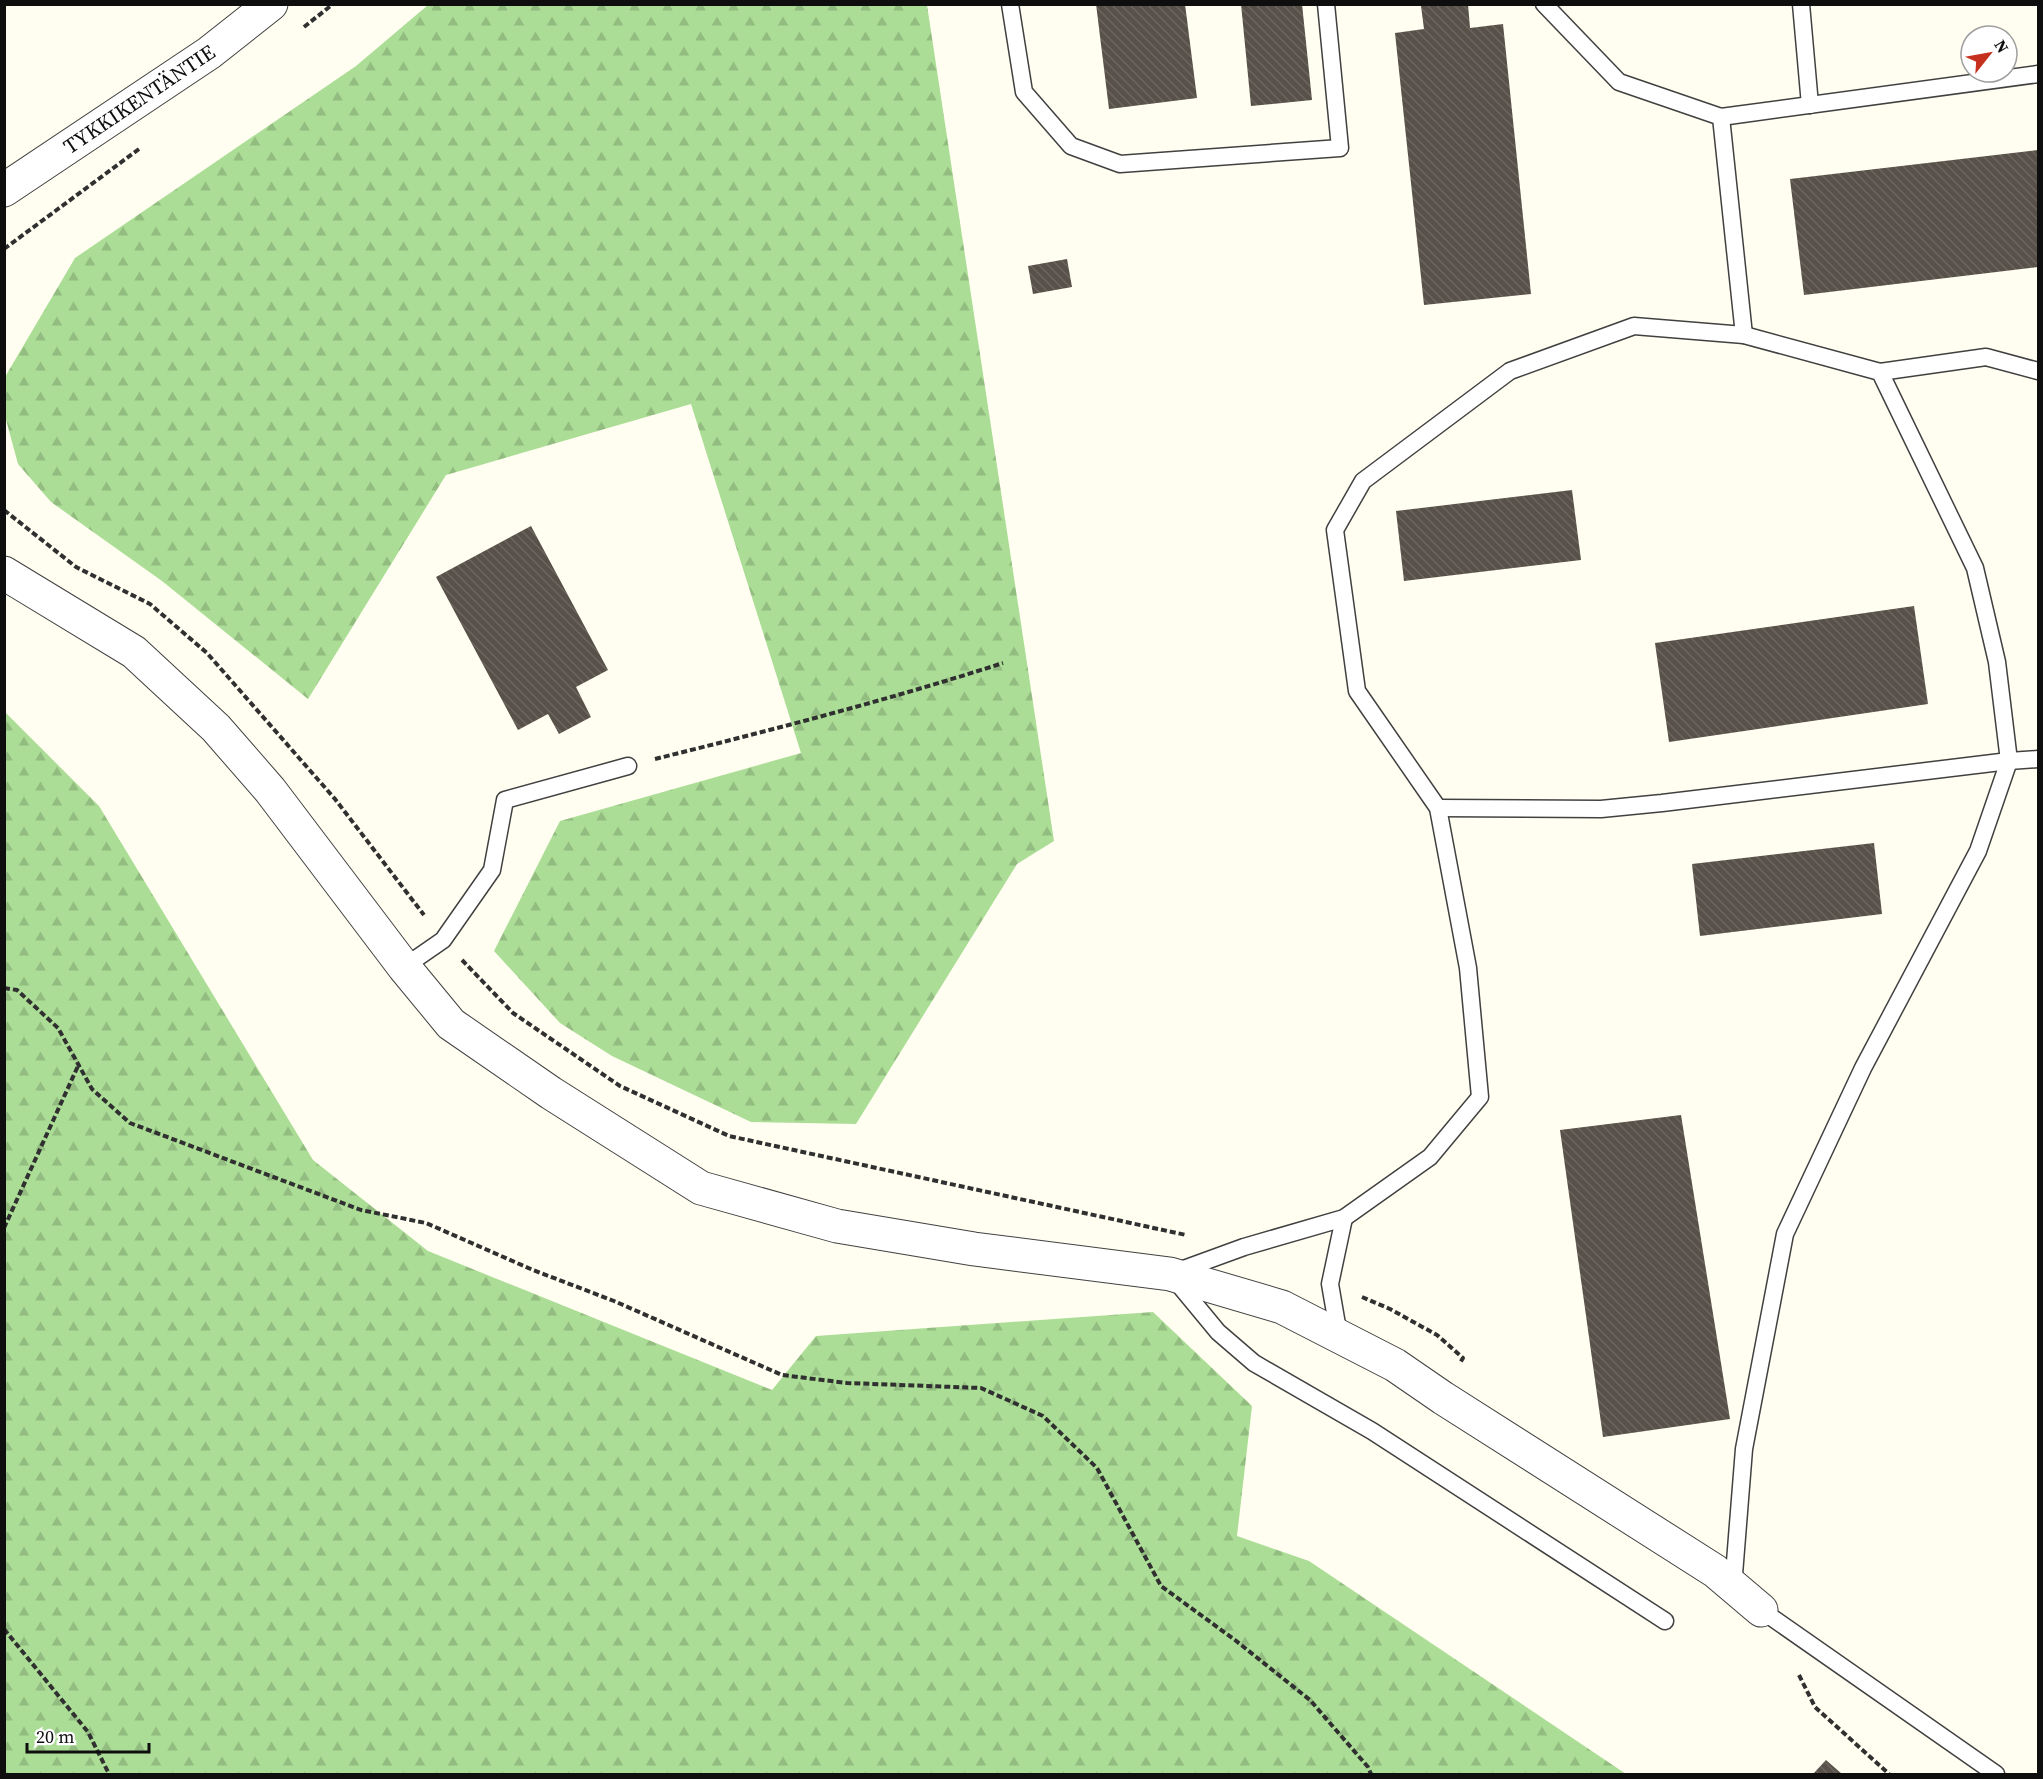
<svg xmlns="http://www.w3.org/2000/svg" width="2043" height="1779" font-family="'Source Serif 4',serif">
  <defs>
    <pattern id="forest-firs" width="22" height="20" patternUnits="userSpaceOnUse" patternTransform="scale(1.5)"><rect width="22" height="20" fill="#abdd96"/><path d="M5 1l3.5 6h-7zM16 11l3.5 6h-7z" fill="#92bc80"/></pattern>
    <pattern id="building-back-hatch" width="6" height="6" patternUnits="userSpaceOnUse" patternTransform="scale(1.5)"><rect width="6" height="6" fill="#58514a"/><path d="M-1 5l2 2M0 0l6 6M5-1l2 2" fill="none" stroke="#6b6560"/></pattern>
  </defs>
  <rect width="100%" height="100%" fill="#fffef0"/>
  <!-- forest -->
  <g fill="url(#forest-firs)">
    <polygon points="428,5 927,5 1054,841 1017,864 856,1124 751,1122 612,1056 560,1023 494,951 560,821 801,753 691,404 446,475 308,699 162,581 51,502 18,464 5,416 5,377 75,258 356,66"/>
    <polygon points="5,712 99,806 313,1160 428,1251 772,1390 816,1336 1153,1312 1252,1406 1237,1536 1309,1561 1626,1774 5,1774"/>
  </g>
  <!-- building -->
  <g fill="url(#building-back-hatch)">
    <polygon points="1096,4 1185,4 1197,98 1109,109"/>
    <polygon points="1241,4 1302,4 1312,100 1251,106"/>
    <polygon points="1438,4 1468,4 1470,28 1503,24 1531,294 1424,305 1395,33 1424,29 1421,6"/>
    <polygon points="2038,150 2038,267 1804,295 1790,179"/>
    <polygon points="1067,259 1072,287 1033,294 1028,266"/>
    <polygon points="1572,490 1581,560 1404,581 1396,511"/>
    <polygon points="531,526 608,670 576,687 591,717 559,734 548,714 518,730 436,577"/>
    <polygon points="1914,606 1928,704 1669,742 1655,643"/>
    <polygon points="1874,843 1882,914 1700,936 1692,864"/>
    <polygon points="1681,1115 1730,1419 1603,1437 1560,1130"/>
    <polygon points="1826,1760 1842,1774 1813,1774"/>
  </g>
  <g fill="none" stroke-linecap="round" stroke-linejoin="round">
    <!-- lane casing -->
    <g stroke="#414141" stroke-width="19">
      <g id="lane">
        <polyline points="1010,4 1024,92 1071,146 1120,164 1340,148 1326,4"/>
        <polyline points="1544,4 1619,82 1721,117 2038,74"/>
        <polyline points="1801,4 1810,105"/>
        <polyline points="1721,117 1744,335"/>
        <polyline points="1880,372 1986,357 2038,371"/>
        <polyline points="1438,808 1601,809 1662,803 2009,761 2038,759"/>
        <polyline points="404,967 443,940 492,870 505,800 628,766"/>
        <polyline points="1339,1336 1330,1284 1344,1218"/>
        <polyline points="1761,1610 1996,1774"/>
        <polyline points="1665,1621 1372,1431 1254,1363 1218,1332 1170,1274 1244,1247 1344,1218 1430,1157 1480,1097 1468,968 1438,808 1357,691 1335,530 1363,481 1510,371 1634,326 1744,335 1880,372 1975,568 1997,662 2009,761 1978,851 1863,1068 1785,1234 1744,1449 1733,1587"/>
      </g>
    </g>
    <!-- street casing -->
    <g stroke="#414141" stroke-width="35">
      <g id="street">
        <polyline points="4,190 209,53 271,4"/>
        <polyline points="4,573 134,652 216,728 270,790 404,967 451,1024 551,1093 701,1188 837,1226 974,1249 1170,1274 1282,1307 1395,1365 1443,1398 1715,1571 1761,1610"/>
      </g>
    </g>
    <!-- path -->
    <g stroke="#303030" stroke-width="4" stroke-dasharray="6 3" stroke-linecap="butt">
      <polyline points="304,27 333,4"/>
      <polyline points="4,249 139,149"/>
      <polyline points="4,510 76,567 150,604 207,653 335,799 424,915"/>
      <path d="M 655,759 C 772,730 888,700 1003,663"/>
      <polyline points="462,960 513,1013 620,1086 729,1136 1186,1235"/>
      <polyline points="4,988 17,990 58,1028 92,1089 130,1123 361,1210 426,1223 533,1270 614,1301 782,1375 847,1383 981,1388 1043,1416 1097,1468 1161,1586 1235,1640 1310,1700 1368,1767 1371,1774"/>
      <polyline points="4,1228 78,1066"/>
      <polyline points="1362,1297 1390,1309 1437,1335 1463,1358 1460,1363"/>
      <polyline points="4,1629 88,1732 109,1774"/>
      <polyline points="1799,1675 1815,1707 1889,1774"/>
    </g>
    <!-- lane -->
    <use href="#lane" stroke="#fff" stroke-width="16"/>
    <!-- street -->
    <use href="#street" stroke="#fff" stroke-width="33"/>
  </g>
  <g text-anchor="middle" dominant-baseline="central" stroke-width="6" stroke-linejoin="round" paint-order="stroke">
    <!-- street labels -->
    <g font-size="21" fill="#0e0e0e" stroke="#fff">
      <text transform="translate(139 99) rotate(-34)">TYKKIKENTÄNTIE</text>
    </g>
  </g>
  <!-- border -->
  <rect width="2043" height="1779" fill="none" stroke="#0e0e0e" stroke-width="12"/>
  <!-- north arrow -->
  <g transform="translate(1989 54) rotate(59)"><circle r="28" fill="#ffffff" stroke="#9f9f9f" stroke-width="1.5"/>
  <path d="M0-4.5L10 22L0 15L-10 22Z" fill="#c5301f"/>
  <text y="-9" font-size="16" font-weight="bold" text-anchor="middle" fill="#0e0e0e">N</text>
  </g>
  <!-- scale -->
  <path d="M27 1743v9h122v-9" fill="none" stroke="#0e0e0e" stroke-width="3"/>
  <text x="36" y="1743" font-size="18" fill="#0e0e0e" stroke="#ffffff" stroke-width="4.5" paint-order="stroke">20 m</text>
</svg>
